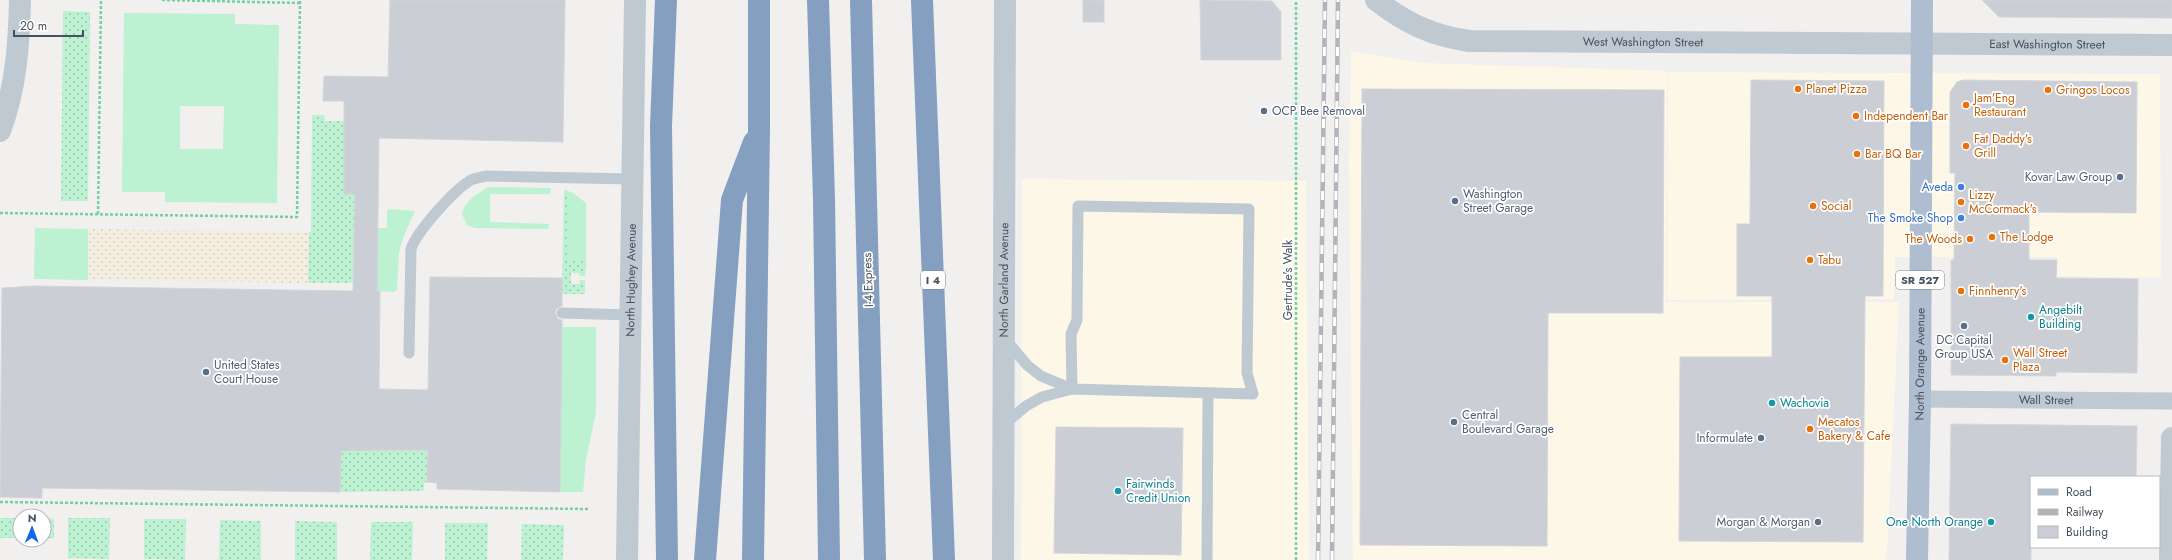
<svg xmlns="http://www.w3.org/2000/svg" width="2172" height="560" font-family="Jost,sans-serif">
  <defs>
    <pattern id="sand-dots" width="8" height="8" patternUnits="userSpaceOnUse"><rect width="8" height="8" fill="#f3eedf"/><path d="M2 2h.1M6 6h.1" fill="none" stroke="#d2cec2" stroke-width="1.8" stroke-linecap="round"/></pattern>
    <pattern id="garden-dots" width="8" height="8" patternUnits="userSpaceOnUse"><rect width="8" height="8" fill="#bcf1d2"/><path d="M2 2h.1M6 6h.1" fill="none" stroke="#9bc6ae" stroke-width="1.8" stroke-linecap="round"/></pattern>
  </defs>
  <rect width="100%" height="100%" fill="#f2efef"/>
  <!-- commercial -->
  <g fill="#fdf7e8">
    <polygon points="1351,51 1424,63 1667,71 1666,302 1899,302 1887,553 1885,560 1353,560 1349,162"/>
    <polygon points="1668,72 2160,74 2161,278 2057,276 2057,257 1895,257 1894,299 1667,300"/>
    <polygon points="1022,179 1306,181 1309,560 1021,560"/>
  </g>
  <!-- grass -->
  <g fill="#bcf1d2" fill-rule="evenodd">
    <path d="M 124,13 L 235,14 L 235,24 L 279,25 L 277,203 L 165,202 L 165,192 L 122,192 ZM 180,106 L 224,106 L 223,149 L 180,149 Z"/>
    <path d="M 489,187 L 551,188 L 550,194 L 490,194 L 490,222 L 549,224 L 548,229 L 475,228 L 467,225 L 462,214 C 465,201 477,193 489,187 Z"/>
    <polygon points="568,191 573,193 586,203 586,261 571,261 568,258"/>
    <polygon points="390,209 415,211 403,238 399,253 397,290 393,292 377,291 378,228 387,228 387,211"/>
    <polygon points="35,228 88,229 88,280 34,279"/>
    <polygon points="562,327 596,327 596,412 586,460 583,492 560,492"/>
  </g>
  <!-- sand -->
  <polygon fill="url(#sand-dots)" points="88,229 309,232 308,283 88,280"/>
  <!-- garden -->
  <g fill="url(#garden-dots)">
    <polygon points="63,11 90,12 88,201 61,201"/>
    <polygon points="312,115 324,115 325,121 344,121 344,194 355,194 353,283 308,283 309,232 311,232"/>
    <polygon points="564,190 568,191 568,258 572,261 586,261 585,276 580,276 579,273 571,273 571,284 579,284 580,280 585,280 585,294 562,294"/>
    <polygon points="378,450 428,450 427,482 424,483 424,491 340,492 341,451"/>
    <rect x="0" y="518" width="20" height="20"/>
    <polygon points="44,518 54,519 54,538 44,538"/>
    <polygon points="68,518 110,518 109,559 68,558"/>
    <polygon points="144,519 186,519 185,560 144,559"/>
    <polygon points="220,520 261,521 261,560 219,560"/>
    <polygon points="295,521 337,522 337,560 295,560"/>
    <polygon points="371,522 413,522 412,560 370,560"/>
    <polygon points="445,523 488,523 487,560 445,560"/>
    <polygon points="522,524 564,525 563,560 521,560"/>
  </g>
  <!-- building -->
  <g fill="#cbced4" stroke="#d3d5db">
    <polygon points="390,0 565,0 563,142 379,138 377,291 380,291 379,389 428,390 430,277 562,278 562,306 556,309 555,313 558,319 562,320 560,492 437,489 437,483 427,482 428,450 378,450 341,451 340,492 42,488 42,498 0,497 2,288 34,286 353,291 355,194 344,194 344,101 323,101 324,76 388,77"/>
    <rect x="1083" y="0" width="21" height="22"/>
    <polygon points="1200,0 1272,1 1281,12 1281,60 1201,60"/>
    <polygon points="1982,0 2172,0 2172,18 1999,17"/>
    <polygon points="1751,80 1884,81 1883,296 1865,296 1863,542 1679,541 1680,357 1772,357 1772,296 1737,296 1737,224 1750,224"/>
    <polygon points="1963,80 2137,82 2136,213 2029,212 2029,260 2057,260 2056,278 2138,279 2137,373 2056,372 2056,376 1951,375 1951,260 1954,260 1955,173 1950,173 1950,92 1957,82"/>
    <polygon points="1362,89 1664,90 1663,313 1548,313 1547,546 1360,545"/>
    <polygon points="1951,424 2137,426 2136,477 2031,477 2031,560 1949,560"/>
    <polygon points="1056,427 1183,428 1181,555 1054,553"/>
  </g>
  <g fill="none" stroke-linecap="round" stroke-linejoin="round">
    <!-- path -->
    <g stroke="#72d0a5" stroke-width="2.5" stroke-dasharray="3 2" stroke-linecap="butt">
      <polyline points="162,0 300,3"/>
      <polyline points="0,213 297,217 300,0"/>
      <polyline points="98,214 101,0"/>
      <polyline points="0,502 589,509"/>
      <polyline points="1296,560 1296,0"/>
    </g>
    <!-- service -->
    <g stroke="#bfc9d2" stroke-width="11">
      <polyline points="562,313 631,315"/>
      <polyline points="1006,340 1027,365 1041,376 1072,389"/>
      <path d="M 409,353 L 411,249 C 417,231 455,189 471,180 C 475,178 482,177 486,176 L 633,179"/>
      <polyline points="1003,425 1026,406 1042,397 1072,389 1253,394 1247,373 1249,209 1078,206 1077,320 1071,334 1072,389"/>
      <polyline points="1207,560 1208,394"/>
    </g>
    <!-- pedestrian -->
    <path stroke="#bfc9d2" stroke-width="17" id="s1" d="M 1920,399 L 2172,401"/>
    <!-- minor -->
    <polyline stroke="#bfc9d2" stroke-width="22" points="2170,560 2172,438"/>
    <!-- tertiary -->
    <g stroke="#bfc9d2" stroke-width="22">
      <path id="s2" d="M 1376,0 C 1405,23 1433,36 1469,41 L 2172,45"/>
      <path d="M 0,131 C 16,88 19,45 20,0"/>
      <path id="s3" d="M 627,560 L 635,0"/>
      <path id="s4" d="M 1003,560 L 1005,0"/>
    </g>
    <!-- primary -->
    <path stroke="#aebdcf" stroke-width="22" id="s5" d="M 1917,560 L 1920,399 L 1922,0"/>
    <!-- motorway -->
    <g stroke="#859fc0" stroke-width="22">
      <polyline points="666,0 661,126 667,560"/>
      <polyline points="818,0 824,199 829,560"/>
      <polyline points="861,0 875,560"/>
      <polyline points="922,0 944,560"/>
      <polyline points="705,560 732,200 754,142"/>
      <polyline points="753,560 759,128 759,0"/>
    </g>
    <!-- rail casing -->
    <g stroke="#b1b4ba" stroke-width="4.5">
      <g id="rail">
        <polyline points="1318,560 1325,0"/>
        <polyline points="1332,560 1338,0"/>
      </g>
    </g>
    <!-- rail -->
    <use href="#rail" stroke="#fff" stroke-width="3" stroke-dasharray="9" stroke-linecap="butt"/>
  </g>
  <!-- markers -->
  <g fill="#e8710a" stroke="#fff" stroke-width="1.5">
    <circle cx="1798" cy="89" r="4"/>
    <circle cx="2048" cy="90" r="4"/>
    <circle cx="1966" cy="105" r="4"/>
    <circle cx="1856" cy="116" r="4"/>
    <circle cx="1966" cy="146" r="4"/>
    <circle cx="1857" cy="154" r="4"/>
    <circle cx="1961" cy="202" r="4"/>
    <circle cx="1813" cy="206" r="4"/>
    <circle cx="1992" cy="237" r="4"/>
    <circle cx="1970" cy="239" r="4"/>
    <circle cx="1810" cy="260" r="4"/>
    <circle cx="1961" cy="291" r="4"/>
    <circle cx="2005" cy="360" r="4"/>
    <circle cx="1810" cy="429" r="4"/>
  </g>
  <g fill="#5c6f8a" stroke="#fff" stroke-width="1.5">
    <circle cx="1264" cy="111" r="4"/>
    <circle cx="2120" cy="177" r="4"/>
    <circle cx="1455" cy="201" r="4"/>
    <circle cx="1964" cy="326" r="4"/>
    <circle cx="206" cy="372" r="4"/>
    <circle cx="1454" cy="422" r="4"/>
    <circle cx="1761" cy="438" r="4"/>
    <circle cx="1818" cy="522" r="4"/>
  </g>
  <g fill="#3f7fe0" stroke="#fff" stroke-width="1.5">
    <circle cx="1961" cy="187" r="4"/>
    <circle cx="1961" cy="218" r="4"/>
  </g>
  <g fill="#0f9aa8" stroke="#fff" stroke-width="1.5">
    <circle cx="2031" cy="317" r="4"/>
    <circle cx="1772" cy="403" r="4"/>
    <circle cx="1118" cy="491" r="4"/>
    <circle cx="1991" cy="522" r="4"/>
  </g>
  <g text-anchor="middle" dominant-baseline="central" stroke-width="3.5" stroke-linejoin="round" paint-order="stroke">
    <!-- shield labels -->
    <g fill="#fff" stroke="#7e868e" stroke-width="1">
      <rect x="921" y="271" width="24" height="18" rx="3"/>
      <rect x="1896" y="271" width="48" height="18" rx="3"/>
    </g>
    <g font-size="11" font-weight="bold" fill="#46525d">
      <text x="933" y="280">I 4</text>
      <text x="1920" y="280">SR 527</text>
    </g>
    <!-- street labels -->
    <g font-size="12" fill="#46525d" stroke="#fff">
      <text stroke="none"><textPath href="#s2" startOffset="277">West Washington Street</textPath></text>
      <text stroke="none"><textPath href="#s2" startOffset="681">East Washington Street</textPath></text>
      <text stroke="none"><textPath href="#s3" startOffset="280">North Hughey Avenue</textPath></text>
      <text transform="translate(868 280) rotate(-92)">I-4 Express</text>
      <text stroke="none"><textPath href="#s4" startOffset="280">North Garland Avenue</textPath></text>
      <text transform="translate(1288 280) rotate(-90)">Gertrude's Walk</text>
      <text stroke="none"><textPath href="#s5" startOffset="196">North Orange Avenue</textPath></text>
      <text stroke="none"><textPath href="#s1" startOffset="126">Wall Street</textPath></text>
    </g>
    <!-- food labels -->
    <g font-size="12" fill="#c56008" stroke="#fff" text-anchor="start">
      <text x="1806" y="89">Planet Pizza</text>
      <text x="2056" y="90">Gringos Locos</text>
      <text x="1974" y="98">Jam'Eng<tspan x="1974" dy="14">Restaurant</tspan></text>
      <text x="1864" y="116">Independent Bar</text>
      <text x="1974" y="139">Fat Daddy's<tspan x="1974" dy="14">Grill</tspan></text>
      <text x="1865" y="154">Bar BQ Bar</text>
      <text x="1969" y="195">Lizzy<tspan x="1969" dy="14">McCormack's</tspan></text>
      <text x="1821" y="206">Social</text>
      <text x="2000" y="237">The Lodge</text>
      <text x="1962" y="239" text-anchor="end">The Woods</text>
      <text x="1818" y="260">Tabu</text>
      <text x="1969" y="291">Finnhenry's</text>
      <text x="2013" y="353">Wall Street<tspan x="2013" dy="14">Plaza</tspan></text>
      <text x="1818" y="422">Mecatos<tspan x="1818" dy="14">Bakery &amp; Cafe</tspan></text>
    </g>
    <!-- service labels -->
    <g font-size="12" fill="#4e5e75" stroke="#fff" text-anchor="start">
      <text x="1272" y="111">OCP Bee Removal</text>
      <text x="2112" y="177" text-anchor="end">Kovar Law Group</text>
      <text x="1463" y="194">Washington<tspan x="1463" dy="14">Street Garage</tspan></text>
      <text x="1964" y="340" text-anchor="middle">DC Capital<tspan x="1964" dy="14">Group USA</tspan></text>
      <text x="214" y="365">United States<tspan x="214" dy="14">Court House</tspan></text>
      <text x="1462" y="415">Central<tspan x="1462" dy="14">Boulevard Garage</tspan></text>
      <text x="1753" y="438" text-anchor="end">Informulate</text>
      <text x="1810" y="522" text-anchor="end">Morgan &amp; Morgan</text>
    </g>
    <!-- shop labels -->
    <g font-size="12" fill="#366cbe" stroke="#fff" text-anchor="end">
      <text x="1953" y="187">Aveda</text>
      <text x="1953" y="218">The Smoke Shop</text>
    </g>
    <!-- culture labels -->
    <g font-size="12" fill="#0d838f" stroke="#fff" text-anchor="start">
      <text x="2039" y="310">Angebilt<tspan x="2039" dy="14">Building</tspan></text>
      <text x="1780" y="403">Wachovia</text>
      <text x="1126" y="484">Fairwinds<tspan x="1126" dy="14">Credit Union</tspan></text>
      <text x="1983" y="522" text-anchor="end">One North Orange</text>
    </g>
  </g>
  <!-- legend -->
  <rect x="2030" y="476" width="130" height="72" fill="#ffffff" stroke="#b5babe"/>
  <rect x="2038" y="489" width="20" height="6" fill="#aebdcf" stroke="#b5babe"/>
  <text x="2066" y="496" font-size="12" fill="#46525d">Road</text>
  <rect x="2038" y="509" width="20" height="6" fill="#b1b4ba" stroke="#b5babe"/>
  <text x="2066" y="516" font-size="12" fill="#46525d">Railway</text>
  <rect x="2038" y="526" width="20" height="12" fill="#cbced4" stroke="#b5babe"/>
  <text x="2066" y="536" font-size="12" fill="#46525d">Building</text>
  <!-- north arrow -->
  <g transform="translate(32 528) rotate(1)"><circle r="19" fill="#ffffff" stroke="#b5babe"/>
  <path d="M0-3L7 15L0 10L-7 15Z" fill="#1268e9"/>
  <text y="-6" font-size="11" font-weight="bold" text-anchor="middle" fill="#46525d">N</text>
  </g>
  <!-- scale -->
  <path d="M14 30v6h69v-6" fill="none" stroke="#46525d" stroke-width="2"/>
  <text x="20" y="30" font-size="12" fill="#46525d" stroke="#ffffff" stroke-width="3" paint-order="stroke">20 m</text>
</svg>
